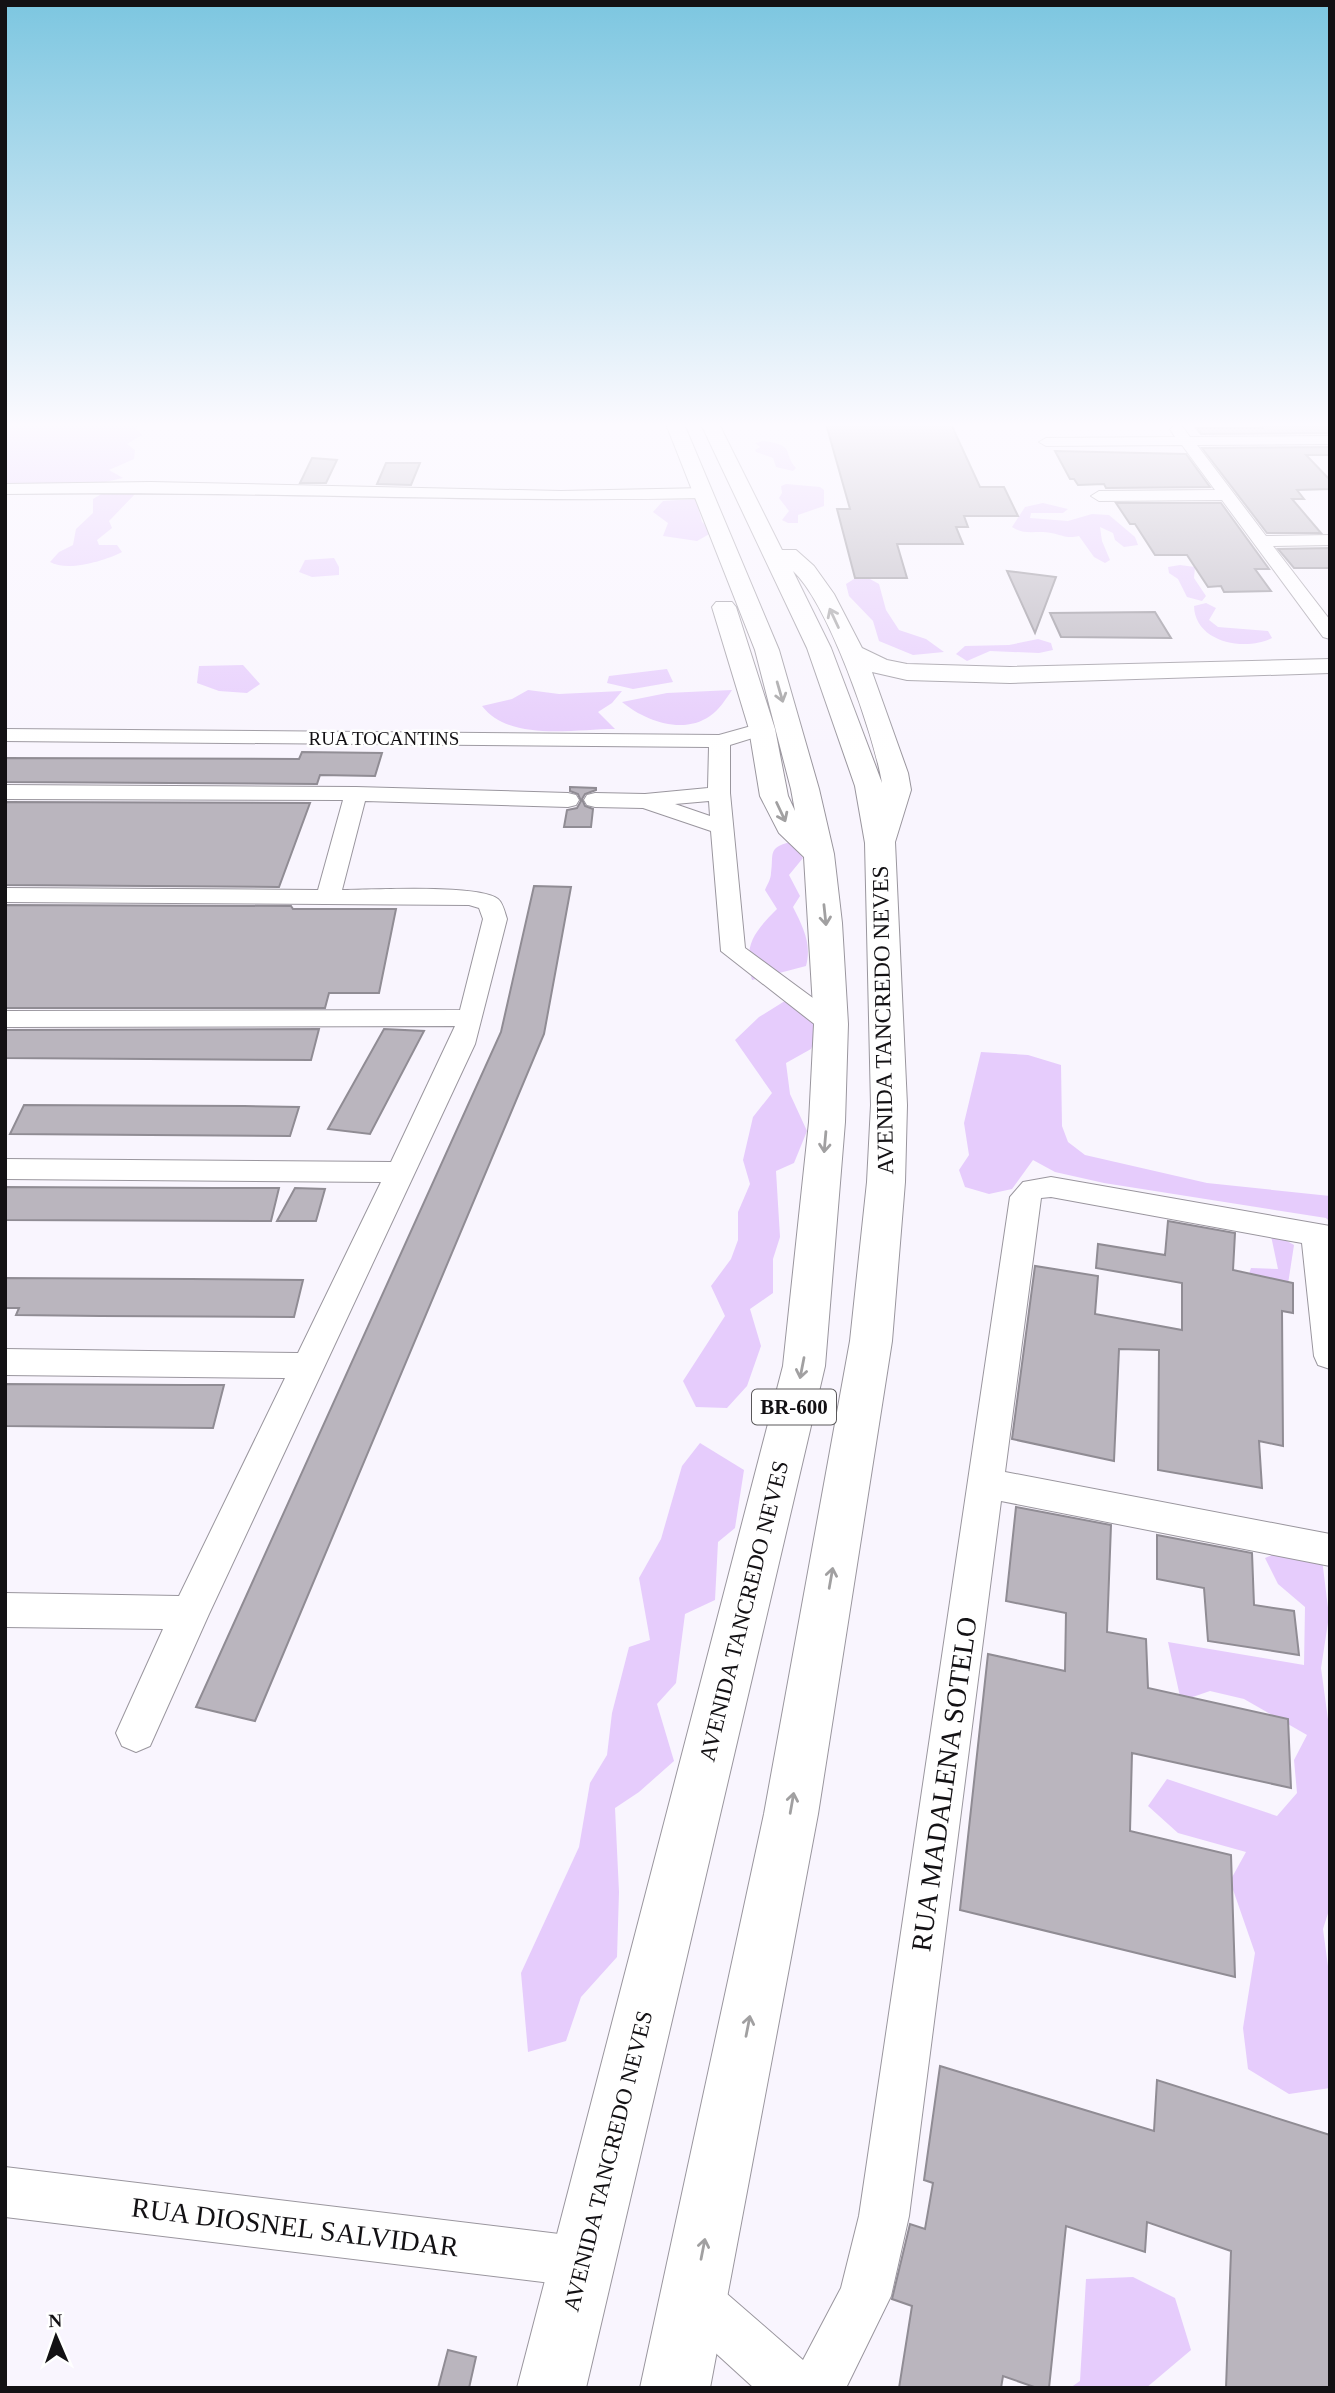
<svg xmlns="http://www.w3.org/2000/svg" width="1335" height="2393" font-family="Georgia,serif">
  <rect width="100%" height="100%" fill="#f9f5fe"/>
  <!-- green -->
  <g fill="#e6ccfc">
    <polygon points="5,424 137,424 136,428 142,435 127,444 135,450 134,459 109,470 123,478 96,484 5,484"/>
    <path d="M 763,441 C 797,445 782,453 796,468 L 793,471 L 776,467 L 773,458 L 756,452 L 755,450 L 760,447 L 755,443 Z"/>
    <polygon points="786,484 820,487 824,490 824,506 798,515 798,523 788,523 782,520 789,511 779,498 782,493 781,486"/>
    <path d="M 108,490 L 135,494 L 109,521 L 112,528 L 97,540 L 99,545 L 117,545 L 122,552 C 105,561 67,572 50,562 L 59,552 L 73,545 L 76,529 L 93,513 L 93,499 Z"/>
    <polygon points="696,499 702,522 713,532 697,541 663,536 668,523 653,512 663,501"/>
    <path d="M 1043,503 L 1068,509 L 1063,513 L 1031,513 L 1030,518 L 1068,521 L 1092,514 L 1109,515 L 1135,537 L 1138,545 L 1124,547 L 1115,540 L 1113,533 L 1100,527 L 1102,541 L 1110,560 L 1105,563 L 1094,557 L 1079,536 C 1067,539 1062,535 1051,533 C 1037,530 1025,536 1012,527 L 1025,507 Z"/>
    <polygon points="334,558 339,567 339,575 312,577 299,572 305,560"/>
    <polygon points="1180,565 1195,567 1194,578 1206,596 1202,601 1187,597 1178,579 1169,573 1168,567"/>
    <polygon points="854,579 870,579 879,584 886,610 899,630 926,639 944,652 913,655 879,641 873,621 849,596 846,584"/>
    <path d="M 1206,603 L 1216,608 L 1209,620 L 1218,627 L 1268,631 L 1272,638 C 1244,652 1195,642 1194,606 Z"/>
    <polygon points="1038,639 1051,643 1053,650 1039,653 990,651 967,661 956,654 965,646 1009,645"/>
    <polygon points="243,665 260,684 247,693 219,691 197,683 199,666"/>
    <polygon points="667,669 673,682 633,689 607,683 609,676"/>
    <path d="M 528,690 L 559,694 L 622,691 L 612,703 L 598,712 L 615,729 C 573,729 510,742 482,706 L 512,699 Z"/>
    <path d="M 732,690 C 726,699 719,710 710,716 C 683,735 645,721 622,702 L 667,693 Z"/>
    <path d="M 790,842 L 803,858 L 789,875 L 800,896 L 793,907 C 803,927 812,944 806,966 L 752,980 C 743,946 753,933 777,909 L 765,890 C 767,885 771,879 771,873 C 774,854 767,848 790,842 Z"/>
    <polygon points="788,999 820,1024 811,1049 786,1063 790,1094 807,1131 794,1163 776,1171 780,1237 773,1259 773,1293 750,1309 761,1346 747,1386 727,1408 696,1407 683,1381 725,1316 711,1286 731,1259 738,1240 738,1212 750,1184 743,1160 753,1117 772,1093 735,1040 759,1017"/>
    <polygon points="981,1052 1028,1055 1061,1065 1062,1126 1068,1142 1085,1155 1207,1183 1330,1196 1330,1222 1326,1218 1104,1183 1055,1172 1033,1160 1012,1189 989,1194 965,1187 959,1170 969,1155 964,1123"/>
    <polygon points="1270,1231 1294,1245 1286,1297 1245,1286 1251,1268 1278,1269"/>
    <polygon points="700,1443 744,1470 735,1528 718,1542 715,1600 685,1614 676,1683 657,1704 674,1761 639,1792 615,1808 619,1892 617,1957 581,1997 566,2041 528,2052 521,1973 579,1847 590,1783 607,1755 612,1713 629,1647 650,1640 639,1578 661,1539 682,1466"/>
    <polygon points="1290,1547 1322,1559 1329,1616 1321,1668 1330,1734 1330,1907 1323,1929 1330,1981 1330,2088 1289,2094 1248,2069 1243,2028 1255,1953 1230,1881 1246,1852 1178,1833 1148,1806 1167,1779 1277,1816 1297,1793 1294,1760 1307,1735 1244,1699 1210,1691 1181,1701 1168,1642 1304,1665 1305,1607 1278,1584 1265,1558"/>
    <polygon points="1133,2277 1175,2298 1191,2350 1146,2388 1070,2388 1080,2381 1086,2279"/>
  </g>
  <!-- building -->
  <g fill="#bab5be" stroke="#908c94" stroke-width="2">
    <polygon points="826,424 951,424 980,487 1004,487 1018,516 964,516 968,527 956,527 963,544 897,544 907,578 855,578 837,509 850,509"/>
    <polygon points="1258,424 1330,424 1330,433 1201,434 1196,428 1262,428"/>
    <polygon points="1330,447 1330,455 1306,455 1330,480 1330,489 1297,490 1304,499 1292,499 1321,533 1267,533 1202,448"/>
    <polygon points="1055,451 1186,454 1210,487 1106,488 1104,484 1078,485 1074,479 1070,479"/>
    <polygon points="312,458 337,460 326,483 300,483"/>
    <polygon points="386,463 420,463 411,485 377,484"/>
    <polygon points="1116,503 1221,503 1269,569 1255,569 1271,591 1224,592 1221,586 1208,587 1187,555 1155,555 1135,524 1130,524"/>
    <polygon points="1330,548 1330,568 1294,568 1278,549"/>
    <polygon points="1007,571 1056,577 1035,633"/>
    <polygon points="1155,612 1171,638 1061,637 1050,613"/>
    <polygon points="302,752 382,753 375,776 320,775 317,784 5,782 5,758 299,759"/>
    <polygon points="570,787 596,788 596,790 585,794 582,799 585,806 593,809 591,827 564,827 567,810 577,808 581,801 578,794 570,791"/>
    <polygon points="5,802 310,803 279,887 5,885"/>
    <polygon points="534,886 571,887 544,1034 255,1721 196,1707 501,1032"/>
    <polygon points="5,905 291,906 293,909 396,909 379,993 329,993 325,1008 5,1008"/>
    <polygon points="319,1029 311,1060 5,1058 5,1030"/>
    <polygon points="384,1029 424,1031 370,1134 328,1129"/>
    <polygon points="24,1105 244,1106 299,1107 290,1136 10,1134"/>
    <polygon points="5,1187 213,1188 279,1188 271,1221 5,1220"/>
    <polygon points="295,1188 325,1189 316,1221 277,1221"/>
    <polygon points="1168,1221 1235,1233 1233,1270 1293,1283 1293,1313 1282,1311 1283,1446 1259,1441 1262,1488 1158,1470 1159,1350 1119,1349 1114,1461 1012,1439 1035,1266 1098,1276 1095,1314 1182,1330 1182,1283 1096,1268 1098,1244 1165,1255"/>
    <polygon points="5,1278 190,1279 303,1280 294,1317 100,1316 16,1315 19,1308 5,1308"/>
    <polygon points="5,1384 186,1385 224,1385 213,1428 5,1426"/>
    <polygon points="1016,1507 1111,1525 1107,1632 1146,1639 1148,1688 1288,1719 1291,1788 1132,1753 1130,1831 1231,1855 1235,1977 960,1910 988,1654 1065,1671 1066,1613 1006,1601"/>
    <polygon points="1157,1535 1252,1553 1254,1605 1294,1611 1299,1655 1208,1641 1204,1588 1157,1579"/>
    <polygon points="940,2066 1154,2131 1157,2080 1330,2135 1330,2388 1226,2388 1231,2251 1147,2222 1145,2252 1066,2226 1049,2388 1037,2388 1003,2376 1001,2388 899,2388 912,2306 892,2299 910,2224 925,2229 933,2183 924,2180"/>
    <polygon points="448,2350 476,2357 469,2388 438,2388"/>
  </g>
  <g fill="none" stroke-linecap="round" stroke-linejoin="round">
    <!-- minor casing -->
    <g stroke="#9a969e" stroke-width="2">
      <g id="minor">
        <polygon points="1177,425 1182,426 1190,437 1330,436 1330,444 1197,445 1266,536 1330,535 1330,545 1273,546 1330,620 1330,639 1323,637 1222,500 1099,501 1091,496 1099,491 1215,490 1182,445 1046,446 1039,442 1046,438 1175,437 1170,429"/>
        <path d="M 151,482 L 561,491 L 705,488 L 713,493 L 705,498 C 472,503 239,490 5,494 L 5,484 Z"/>
        <path d="M 762,723 L 769,725 L 772,729 L 769,733 L 730,745 L 730,793 L 745,948 L 840,1018 L 844,1024 L 840,1030 L 831,1032 L 822,1030 L 721,951 L 711,831 L 643,808 L 595,807 L 587,805 L 584,800 L 587,795 L 595,793 L 645,794 L 708,788 L 709,747 L 5,741 L 5,729 L 719,735 ZM 709,801 L 710,816 L 675,804 Z"/>
        <path d="M 5,785 L 356,787 L 568,793 L 576,795 L 579,800 L 576,805 L 568,807 L 365,801 L 342,890 C 371,890 479,884 498,899 C 503,903 505,913 507,919 L 475,1044 L 209,1614 L 150,1746 L 136,1752 L 122,1746 L 116,1733 L 163,1629 L 5,1627 L 5,1593 L 179,1596 L 285,1378 L 5,1375 L 5,1349 L 298,1353 L 381,1182 L 5,1179 L 5,1159 L 391,1162 L 455,1026 L 5,1027 L 5,1011 L 460,1010 L 483,919 L 479,908 L 469,905 L 5,902 L 5,888 L 318,890 L 343,800 L 5,799 Z"/>
        <polygon points="1051,1177 1330,1226 1330,1369 1318,1365 1314,1356 1302,1243 1051,1197 1041,1198 1005,1472 1330,1534 1330,1566 1001,1501 909,2216 891,2296 846,2388 754,2388 675,2316 667,2298 675,2280 693,2272 711,2280 803,2360 841,2288 859,2216 1010,1197 1023,1182"/>
        <polygon points="5,2167 584,2237 602,2244 609,2262 602,2280 584,2287 5,2217"/>
      </g>
    </g>
    <!-- major casing -->
    <g stroke="#9a969e" stroke-width="2">
      <g id="major">
        <polygon points="666,424 684,424 779,650 819,789 834,854 842,923 848,1024 845,1122 825,1366 586,2388 517,2388 783,1366 809,1122 814,1024 804,857 779,833 760,796 749,729 712,607 716,602 732,602 736,607 775,729 788,796 795,811 791,789 755,650"/>
        <path d="M 701,424 L 719,424 L 782,550 L 796,550 L 814,566 L 834,594 L 862,648 L 887,660 L 907,664 L 1010,667 L 1330,659 L 1330,673 L 1010,683 L 907,680 L 872,672 L 908,773 L 911,790 L 895,842 L 907,1105 L 905,1182 L 892,1341 L 818,1814 L 710,2388 L 640,2388 L 764,1814 L 850,1341 L 867,1182 L 871,1105 L 865,843 L 855,786 L 807,648 ZM 793,571 C 828,603 874,734 882,783 L 831,648 Z"/>
      </g>
    </g>
    <!-- minor -->
    <use href="#minor" fill="#fff" fill-rule="evenodd"/>
    <!-- major -->
    <use href="#major" fill="#fff" fill-rule="evenodd"/>
  </g>
  <!-- one-way arrows -->
  <defs><path id="oneway-shaft" d="M-6 0H5M1.5-3L5.5 0L1.5 3" fill="none" stroke-width="1.6" stroke-linecap="round" stroke-linejoin="round" transform="scale(1.75)"/></defs>
  <g stroke="#a1a0a1">
    <use href="#oneway-shaft" transform="translate(834 618) rotate(-115)"/>
    <use href="#oneway-shaft" transform="translate(780 692) rotate(74)"/>
    <use href="#oneway-shaft" transform="translate(781 812) rotate(65)"/>
    <use href="#oneway-shaft" transform="translate(825 915) rotate(84)"/>
    <use href="#oneway-shaft" transform="translate(825 1142) rotate(95)"/>
    <use href="#oneway-shaft" transform="translate(802 1368) rotate(101)"/>
    <use href="#oneway-shaft" transform="translate(831 1578) rotate(-80)"/>
    <use href="#oneway-shaft" transform="translate(792 1803) rotate(-80)"/>
    <use href="#oneway-shaft" transform="translate(748 2026) rotate(-79)"/>
    <use href="#oneway-shaft" transform="translate(703 2249) rotate(-79)"/>
  </g>
  <!-- sky -->
  <linearGradient id="sky" x2="0" y2="1"><stop stop-color="#7cc6e0"/><stop offset="0.56" stop-color="#fcfaff"/><stop offset="1" stop-color="#fcfaff" stop-opacity="0"/></linearGradient>
  <rect width="1335" height="759" fill="url(#sky)"/>
  <g text-anchor="middle" dominant-baseline="central" stroke-width="5" stroke-linejoin="round" paint-order="stroke">
    <!-- far-street labels -->
    <g font-size="19" fill="#131114" stroke="#fff">
      <text x="384" y="738">RUA TOCANTINS</text>
    </g>
    <!-- shield labels -->
    <rect fill="#fff" stroke="#5a585a" stroke-width="2" x="752" y="1389.5" width="84" height="35" rx="5"/>
    <g font-size="21" font-weight="bold" fill="#131114">
      <text x="794" y="1407">BR-600</text>
    </g>
    <!-- street labels -->
    <g font-size="23" fill="#131114" stroke="#fff">
      <text transform="translate(883 1020) rotate(-91)">AVENIDA TANCREDO NEVES</text>
      <text transform="translate(744 1611) rotate(-76)">AVENIDA TANCREDO NEVES</text>
      <text transform="translate(608 2161) rotate(-76)">AVENIDA TANCREDO NEVES</text>
    </g>
    <!-- near-street labels -->
    <g font-size="28" fill="#131114" stroke="#fff">
      <text transform="translate(944 1784) rotate(-82)">RUA MADALENA SOTELO</text>
      <text transform="translate(295 2227) rotate(7)">RUA DIOSNEL SALVIDAR</text>
    </g>
  </g>
  <!-- border -->
  <rect width="1335" height="2393" fill="none" stroke="#131114" stroke-width="14"/>
  <!-- north arrow -->
  <g transform="translate(56 2337) rotate(358)" stroke="#ffffff" stroke-width="5" paint-order="stroke">
  <path d="M0-5L12 26L0 18L-12 26Z" fill="#131114"/>
  <text y="-10" font-size="19" font-weight="bold" text-anchor="middle" fill="#131114">N</text>
  </g>
</svg>
